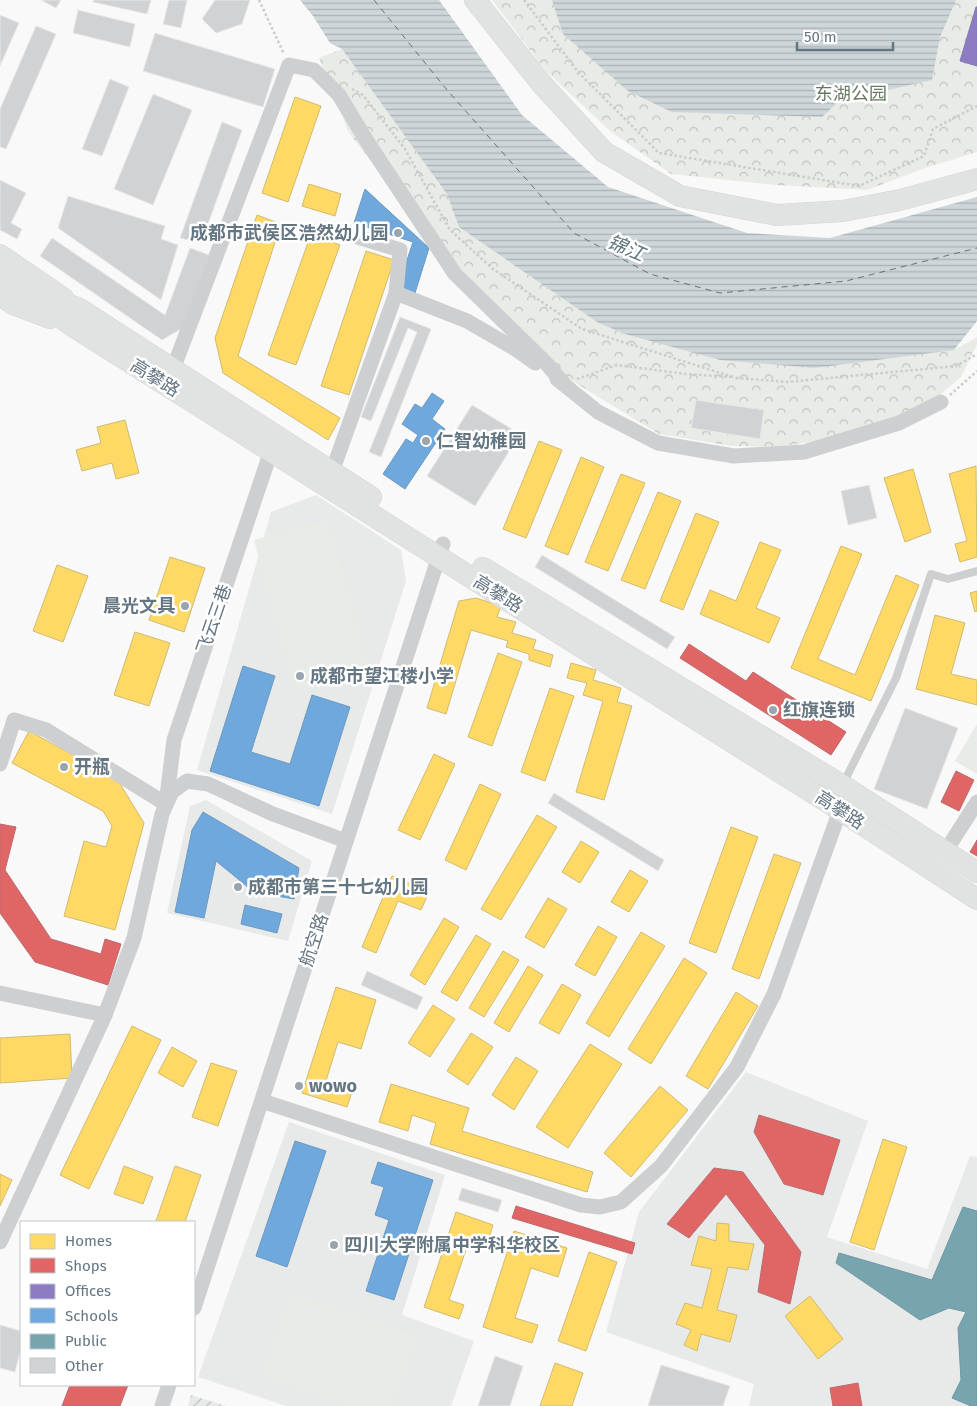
<svg xmlns="http://www.w3.org/2000/svg" width="977" height="1406" font-family="'Fira Sans','Noto Sans SC',sans-serif">
  <defs>
    <pattern id="industrial-furrows" width="10" height="10" patternUnits="userSpaceOnUse" patternTransform="scale(1.25)"><rect width="10" height="10" fill="#e8e9e9"/><path d="M-1 1l2-2M0 10L10 0M9 11l2-2" fill="none" stroke="#c0c1c2"/></pattern>
    <pattern id="forest-crowns" width="20" height="18" patternUnits="userSpaceOnUse" patternTransform="scale(1.25)"><rect width="20" height="18" fill="#e8ebe6"/><path d="M2 6a3 3 0 1 1 6 0M12 15a3 3 0 1 1 6 0" fill="none" stroke="#c0c3c0"/></pattern>
    <pattern id="water-rules" width="6" height="5" patternUnits="userSpaceOnUse" patternTransform="scale(1.25)"><rect width="6" height="5" fill="#ced6d9"/><path d="M0 2.5h6" fill="none" stroke="#abb2b5"/></pattern>
  </defs>
  <rect width="100%" height="100%" fill="#f9f9f9"/>
  <!-- built -->
  <g fill="#e8e9e9">
    <polygon points="316,495 401,550 406,581 332,814 197,770 271,512"/>
    <polygon points="206,800 312,861 288,941 167,913 190,806"/>
    <polygon points="746,1072 868,1121 827,1237 927,1269 970,1156 977,1157 977,1406 749,1406 754,1384 606,1332 639,1212"/>
    <polygon points="289,1122 445,1175 402,1315 474,1341 451,1406 286,1406 198,1377"/>
  </g>
  <!-- industrial -->
  <polygon fill="url(#industrial-furrows)" points="191,1395 226,1406 188,1406"/>
  <!-- grass -->
  <g fill="#e8ebe6">
    <polygon points="329,520 368,667 293,688 254,540"/>
    <polygon points="977,724 977,774 955,761"/>
    <polygon points="290,1292 417,1336 393,1406 350,1406 262,1376"/>
  </g>
  <!-- forest -->
  <g fill="url(#forest-crowns)">
    <polygon points="492,0 977,0 977,152 925,168 867,190 776,185 671,174 610,131 546,71"/>
    <polygon points="342,49 448,194 460,227 954,350 977,337 977,344 961,377 919,413 823,440 779,447 731,446 659,434 569,379 452,266 349,133 319,58"/>
  </g>
  <!-- water -->
  <g fill="url(#water-rules)">
    <polygon points="300,0 439,0 522,115 608,187 747,233 830,238 977,197 977,321 954,350 815,368 720,360 625,334 597,322 459,227 447,194 342,49 330,43 313,16"/>
    <polygon points="552,0 956,0 940,37 932,80 839,101 822,117 672,112 628,91 563,34"/>
  </g>
  <!-- homes -->
  <g fill="#ffd966" stroke="#d1bb6f">
    <polygon points="295,97 321,106 288,202 262,193"/>
    <polygon points="309,184 341,194 335,216 302,206"/>
    <polygon points="257,215 281,224 238,356 340,418 328,440 223,373 215,338"/>
    <polygon points="311,234 340,245 296,365 268,355"/>
    <polygon points="366,251 394,260 349,395 321,386"/>
    <polygon points="125,420 139,473 116,479 112,463 82,471 76,450 101,443 97,427"/>
    <polygon points="539,441 562,450 526,538 503,529"/>
    <polygon points="581,457 604,467 568,555 545,546"/>
    <polygon points="976,466 977,557 960,562 955,544 967,541 949,474"/>
    <polygon points="913,469 931,532 905,542 884,478"/>
    <polygon points="621,474 645,483 608,571 585,562"/>
    <polygon points="658,492 681,501 645,589 621,580"/>
    <polygon points="696,513 719,522 683,610 660,601"/>
    <polygon points="760,542 781,550 756,608 780,618 769,643 700,614 710,590 736,601"/>
    <polygon points="841,546 862,554 818,659 855,675 896,575 919,585 871,701 791,668"/>
    <polygon points="170,557 205,568 184,632 149,620"/>
    <polygon points="57,565 88,576 63,642 33,631"/>
    <polygon points="977,591 977,611 975,612 970,593"/>
    <polygon points="476,598 501,606 497,617 516,622 512,633 536,640 533,649 553,655 550,667 529,660 529,654 506,647 508,641 471,630 446,714 427,708 459,601"/>
    <polygon points="935,615 965,623 951,674 977,680 977,705 916,689"/>
    <polygon points="135,632 170,643 149,706 114,695"/>
    <polygon points="498,653 522,662 492,746 468,737"/>
    <polygon points="571,663 596,670 593,680 621,688 617,702 632,706 604,800 576,792 603,701 583,695 587,683 567,678"/>
    <polygon points="550,688 574,696 545,781 521,772"/>
    <polygon points="29,731 117,779 144,823 115,930 64,916 84,841 106,847 112,826 103,811 12,763"/>
    <polygon points="434,754 455,764 420,840 398,830"/>
    <polygon points="480,784 501,794 466,870 445,860"/>
    <polygon points="537,815 557,827 501,920 481,909"/>
    <polygon points="731,827 758,837 716,953 689,943"/>
    <polygon points="581,841 599,852 580,883 562,872"/>
    <polygon points="774,854 801,863 759,979 732,969"/>
    <polygon points="630,870 648,881 629,912 611,902"/>
    <polygon points="392,876 429,892 421,910 398,901 376,953 362,947"/>
    <polygon points="548,898 567,909 544,948 525,937"/>
    <polygon points="444,918 459,927 425,985 410,975"/>
    <polygon points="598,926 617,937 595,976 575,965"/>
    <polygon points="641,932 665,946 609,1037 586,1023"/>
    <polygon points="476,935 491,944 457,1001 441,992"/>
    <polygon points="503,951 519,960 484,1017 469,1008"/>
    <polygon points="684,958 707,973 651,1064 628,1049"/>
    <polygon points="528,966 543,975 509,1032 494,1023"/>
    <polygon points="562,984 581,995 559,1034 539,1023"/>
    <polygon points="336,987 376,1000 361,1049 338,1042 325,1084 352,1092 347,1107 302,1093"/>
    <polygon points="736,992 758,1006 708,1089 686,1076"/>
    <polygon points="433,1005 455,1019 430,1057 408,1043"/>
    <polygon points="132,1026 161,1040 89,1189 60,1175"/>
    <polygon points="471,1033 493,1047 468,1085 447,1071"/>
    <polygon points="70,1034 72,1078 0,1083 0,1038"/>
    <polygon points="590,1044 622,1064 568,1148 536,1127"/>
    <polygon points="172,1047 197,1061 183,1087 158,1073"/>
    <polygon points="516,1057 538,1071 514,1110 492,1095"/>
    <polygon points="211,1063 237,1071 218,1126 192,1117"/>
    <polygon points="391,1084 469,1108 462,1131 593,1172 587,1192 430,1144 436,1123 412,1115 408,1131 379,1122"/>
    <polygon points="660,1086 688,1110 631,1177 604,1153"/>
    <polygon points="883,1139 907,1147 874,1250 850,1242"/>
    <polygon points="124,1166 153,1177 143,1204 114,1194"/>
    <polygon points="175,1166 201,1175 185,1222 161,1222 156,1221"/>
    <polygon points="0,1174 12,1180 0,1206"/>
    <polygon points="456,1212 493,1225 487,1244 470,1238 449,1300 464,1305 459,1319 424,1307"/>
    <polygon points="717,1223 729,1224 729,1241 754,1244 748,1270 728,1267 717,1310 737,1315 730,1342 701,1334 697,1351 684,1345 691,1330 676,1324 685,1303 702,1308 712,1269 691,1265 699,1236 716,1241"/>
    <polygon points="514,1231 567,1248 558,1277 531,1268 515,1318 538,1325 532,1343 483,1327"/>
    <polygon points="589,1252 617,1262 586,1351 558,1341"/>
    <polygon points="810,1296 843,1339 818,1359 785,1316"/>
    <polygon points="555,1363 583,1373 572,1406 540,1406"/>
  </g>
  <!-- shops -->
  <g fill="#e06666" stroke="#bb6b6f">
    <polygon points="689,644 746,681 753,672 846,732 831,755 680,658"/>
    <polygon points="956,771 974,780 959,811 941,802"/>
    <polygon points="0,824 16,827 5,870 51,939 101,954 105,939 121,944 108,985 35,962 0,913"/>
    <polygon points="977,840 977,856 970,852"/>
    <polygon points="759,1115 840,1140 823,1195 784,1184 754,1132"/>
    <polygon points="714,1168 743,1172 801,1252 790,1304 758,1292 765,1245 726,1194 689,1238 667,1224"/>
    <polygon points="516,1206 635,1243 632,1254 512,1218"/>
    <polygon points="858,1383 862,1406 833,1406 830,1388"/>
    <polygon points="70,1385 128,1385 120,1406 62,1406"/>
  </g>
  <!-- offices -->
  <polygon fill="#8e7cc3" stroke="#827ab0" points="976,7 977,7 977,66 960,61"/>
  <!-- schools -->
  <g fill="#6fa8dc" stroke="#6c99c1">
    <polygon points="365,189 429,248 415,293 398,287 413,242 354,223"/>
    <polygon points="432,393 444,401 432,419 445,429 405,489 383,474 406,439 413,443 418,435 402,424 415,404 422,408"/>
    <polygon points="243,666 275,676 251,752 290,764 312,695 350,707 319,806 210,771"/>
    <polygon points="203,812 299,868 294,899 254,892 216,861 204,918 175,912 192,830"/>
    <polygon points="245,905 282,914 277,933 241,924"/>
    <polygon points="295,1141 326,1151 287,1267 256,1256"/>
    <polygon points="378,1162 433,1180 394,1300 366,1291 389,1220 375,1215 384,1187 371,1183"/>
  </g>
  <!-- public -->
  <polygon fill="#76a5af" stroke="#7197a2" points="963,1207 977,1211 977,1406 971,1406 952,1398 961,1380 958,1328 966,1312 949,1308 920,1320 836,1263 839,1253 932,1280"/>
  <g fill="none" stroke-linecap="round" stroke-linejoin="round">
    <!-- ferry -->
    <polyline stroke="#60757c" stroke-width="1" stroke-dasharray="6 5" stroke-linecap="butt" points="374,0 447,90 574,233 650,274 720,293 846,281 977,248"/>
  </g>
  <!-- building -->
  <g fill="#d0d2d3" stroke="#e8e8e8">
    <polygon points="41,0 61,0 56,8"/>
    <polygon points="93,0 151,0 147,14 93,2"/>
    <polygon points="169,0 187,0 181,28 163,24"/>
    <polygon points="215,0 250,0 242,24 216,33 202,19"/>
    <polygon points="78,10 135,24 130,47 73,33"/>
    <polygon points="0,15 19,23 0,66"/>
    <polygon points="36,26 56,34 6,149 0,147 0,109"/>
    <polygon points="155,33 275,69 263,107 143,71"/>
    <polygon points="110,79 129,87 102,156 82,149"/>
    <polygon points="153,94 192,110 153,205 114,189"/>
    <polygon points="222,122 242,130 201,243 180,238"/>
    <polygon points="0,180 26,193 11,223 22,229 17,239 0,230"/>
    <polygon points="68,196 165,226 161,239 178,245 161,300 58,228"/>
    <polygon points="52,238 165,315 190,248 209,255 181,329 162,340 40,256"/>
    <polygon points="400,317 431,329 381,457 369,452 417,332 408,328 371,421 361,417"/>
    <polygon points="696,400 764,410 760,439 691,428"/>
    <polygon points="472,405 520,434 475,506 427,476"/>
    <polygon points="869,485 877,518 848,525 841,491"/>
    <polygon points="542,555 675,637 667,649 535,567"/>
    <polygon points="905,708 958,728 927,809 874,789"/>
    <polygon points="554,793 664,860 658,871 548,803"/>
    <polygon points="367,971 423,997 417,1010 361,985"/>
    <polygon points="462,1188 502,1200 498,1212 458,1200"/>
    <polygon points="0,1325 21,1331 21,1348 15,1372 0,1368"/>
    <polygon points="495,1356 523,1366 510,1406 478,1406"/>
    <polygon points="661,1365 730,1386 723,1406 648,1406"/>
  </g>
  <g fill="none" stroke-linecap="round" stroke-linejoin="round">
    <!-- secondary casing -->
    <g stroke="#d5d6d7" stroke-width="22">
      <g id="secondary">
        <polyline points="475,0 541,83 604,152 680,196 777,215 843,211 900,200 977,179"/>
        <polyline points="0,255 63,298"/>
        <polyline points="0,273 74,327 840,810 977,899"/>
        <polyline points="0,295 13,304 50,318"/>
        <polyline points="44,296 78,308 371,497"/>
        <polyline points="483,568 848,789 977,872"/>
      </g>
    </g>
    <!-- path -->
    <g stroke="#cbcccd" stroke-width="2.5" stroke-dasharray="2.5 2.5" stroke-linecap="butt">
      <polyline points="259,0 284,54"/>
      <polyline points="524,0 578,72 659,153 859,186 924,156 933,129 977,106"/>
      <polyline points="352,89 363,95 405,149 450,230 493,269 582,329 736,378"/>
      <polyline points="736,378 788,382 956,366 977,354"/>
      <polyline points="577,379 617,365 686,374 731,377"/>
      <polyline points="950,395 977,371"/>
    </g>
    <!-- lane -->
    <polyline stroke="#cecfd0" stroke-width="8" points="843,784 896,678 931,574 948,579 977,571"/>
    <!-- street -->
    <g stroke="#cecfd0" stroke-width="15">
      <polyline points="396,293 467,321 517,350 535,363"/>
      <polyline points="173,369 289,65 314,70 339,95 368,143 455,274 546,363 564,384"/>
      <polyline points="557,379 598,412 658,443 734,456 804,452 899,423 941,402"/>
      <polyline points="332,472 396,293 400,250 348,234"/>
      <polyline points="0,764 14,720 46,730 166,804 174,740 271,451 275,445"/>
      <polyline points="945,852 977,802"/>
      <polyline points="0,993 105,1015"/>
      <polyline points="262,1101 581,1205 600,1207 621,1202 661,1166 737,1067 774,994 843,802"/>
      <polyline points="0,1242 105,1015 134,938 162,814 172,792 187,781 208,784 273,814 346,841"/>
      <polyline points="194,1308 443,544"/>
      <polyline points="162,1406 169,1385"/>
    </g>
    <!-- secondary -->
    <use href="#secondary" stroke="#e1e2e2" stroke-width="21"/>
  </g>
  <!-- markers -->
  <g fill="#99a4ac" stroke="#fff" stroke-width="2">
    <circle cx="398" cy="233" r="5"/>
    <circle cx="426" cy="441" r="5"/>
    <circle cx="185" cy="606" r="5"/>
    <circle cx="300" cy="676" r="5"/>
    <circle cx="773" cy="710" r="5"/>
    <circle cx="64" cy="767" r="5"/>
    <circle cx="238" cy="887" r="5"/>
    <circle cx="299" cy="1086" r="5"/>
    <circle cx="334" cy="1245" r="5"/>
  </g>
  <g text-anchor="middle" dominant-baseline="central" stroke-width="5" stroke-linejoin="round" paint-order="stroke">
    <!-- park labels -->
    <g font-size="18" fill="#687a64" stroke="#fff">
      <text x="851" y="94">东湖公园</text>
    </g>
    <!-- poi labels -->
    <g font-size="18" font-weight="bold" fill="#657683" stroke="#fff" text-anchor="start">
      <text x="388" y="233" text-anchor="end">成都市武侯区浩然幼儿园</text>
      <text x="436" y="441">仁智幼稚园</text>
      <text x="175" y="606" text-anchor="end">晨光文具</text>
      <text x="310" y="676">成都市望江楼小学</text>
      <text x="783" y="710">红旗连锁</text>
      <text x="74" y="767">开瓶</text>
      <text x="248" y="887">成都市第三十七幼儿园</text>
      <text x="309" y="1086">wowo</text>
      <text x="344" y="1245">四川大学附属中学科华校区</text>
    </g>
    <!-- street labels -->
    <g font-size="18" fill="#657683" stroke="#fff">
      <text transform="translate(155 378) rotate(32)">高攀路</text>
      <text transform="translate(498 594) rotate(32)">高攀路</text>
      <text transform="translate(214 619) rotate(-71)">飞云三巷</text>
      <text transform="translate(840 810) rotate(33)">高攀路</text>
      <text transform="translate(314 940) rotate(-72)">航空路</text>
    </g>
    <!-- water labels -->
    <g font-size="19" font-style="italic" fill="#60757c" stroke="#fff">
      <text transform="translate(626 248) rotate(23)">锦江</text>
    </g>
  </g>
  <!-- legend -->
  <rect x="20" y="1221" width="175" height="165" fill="#ffffff" stroke="#c1c8cd"/>
  <rect x="30" y="1234" width="25" height="15" fill="#ffd966" stroke="#c1c8cd"/>
  <text x="65" y="1246" font-size="15" fill="#657683">Homes</text>
  <rect x="30" y="1258" width="25" height="15" fill="#e06666" stroke="#c1c8cd"/>
  <text x="65" y="1271" font-size="15" fill="#657683">Shops</text>
  <rect x="30" y="1284" width="25" height="15" fill="#8e7cc3" stroke="#c1c8cd"/>
  <text x="65" y="1296" font-size="15" fill="#657683">Offices</text>
  <rect x="30" y="1308" width="25" height="15" fill="#6fa8dc" stroke="#c1c8cd"/>
  <text x="65" y="1321" font-size="15" fill="#657683">Schools</text>
  <rect x="30" y="1334" width="25" height="15" fill="#76a5af" stroke="#c1c8cd"/>
  <text x="65" y="1346" font-size="15" fill="#657683">Public</text>
  <rect x="30" y="1358" width="25" height="15" fill="#d0d2d3" stroke="#c1c8cd"/>
  <text x="65" y="1371" font-size="15" fill="#657683">Other</text>
  <!-- scale -->
  <path d="M797 42v8h96v-8" fill="none" stroke="#657683" stroke-width="2.5"/>
  <text x="804" y="42" font-size="15" fill="#657683" stroke="#ffffff" stroke-width="4" paint-order="stroke">50 m</text>
</svg>
